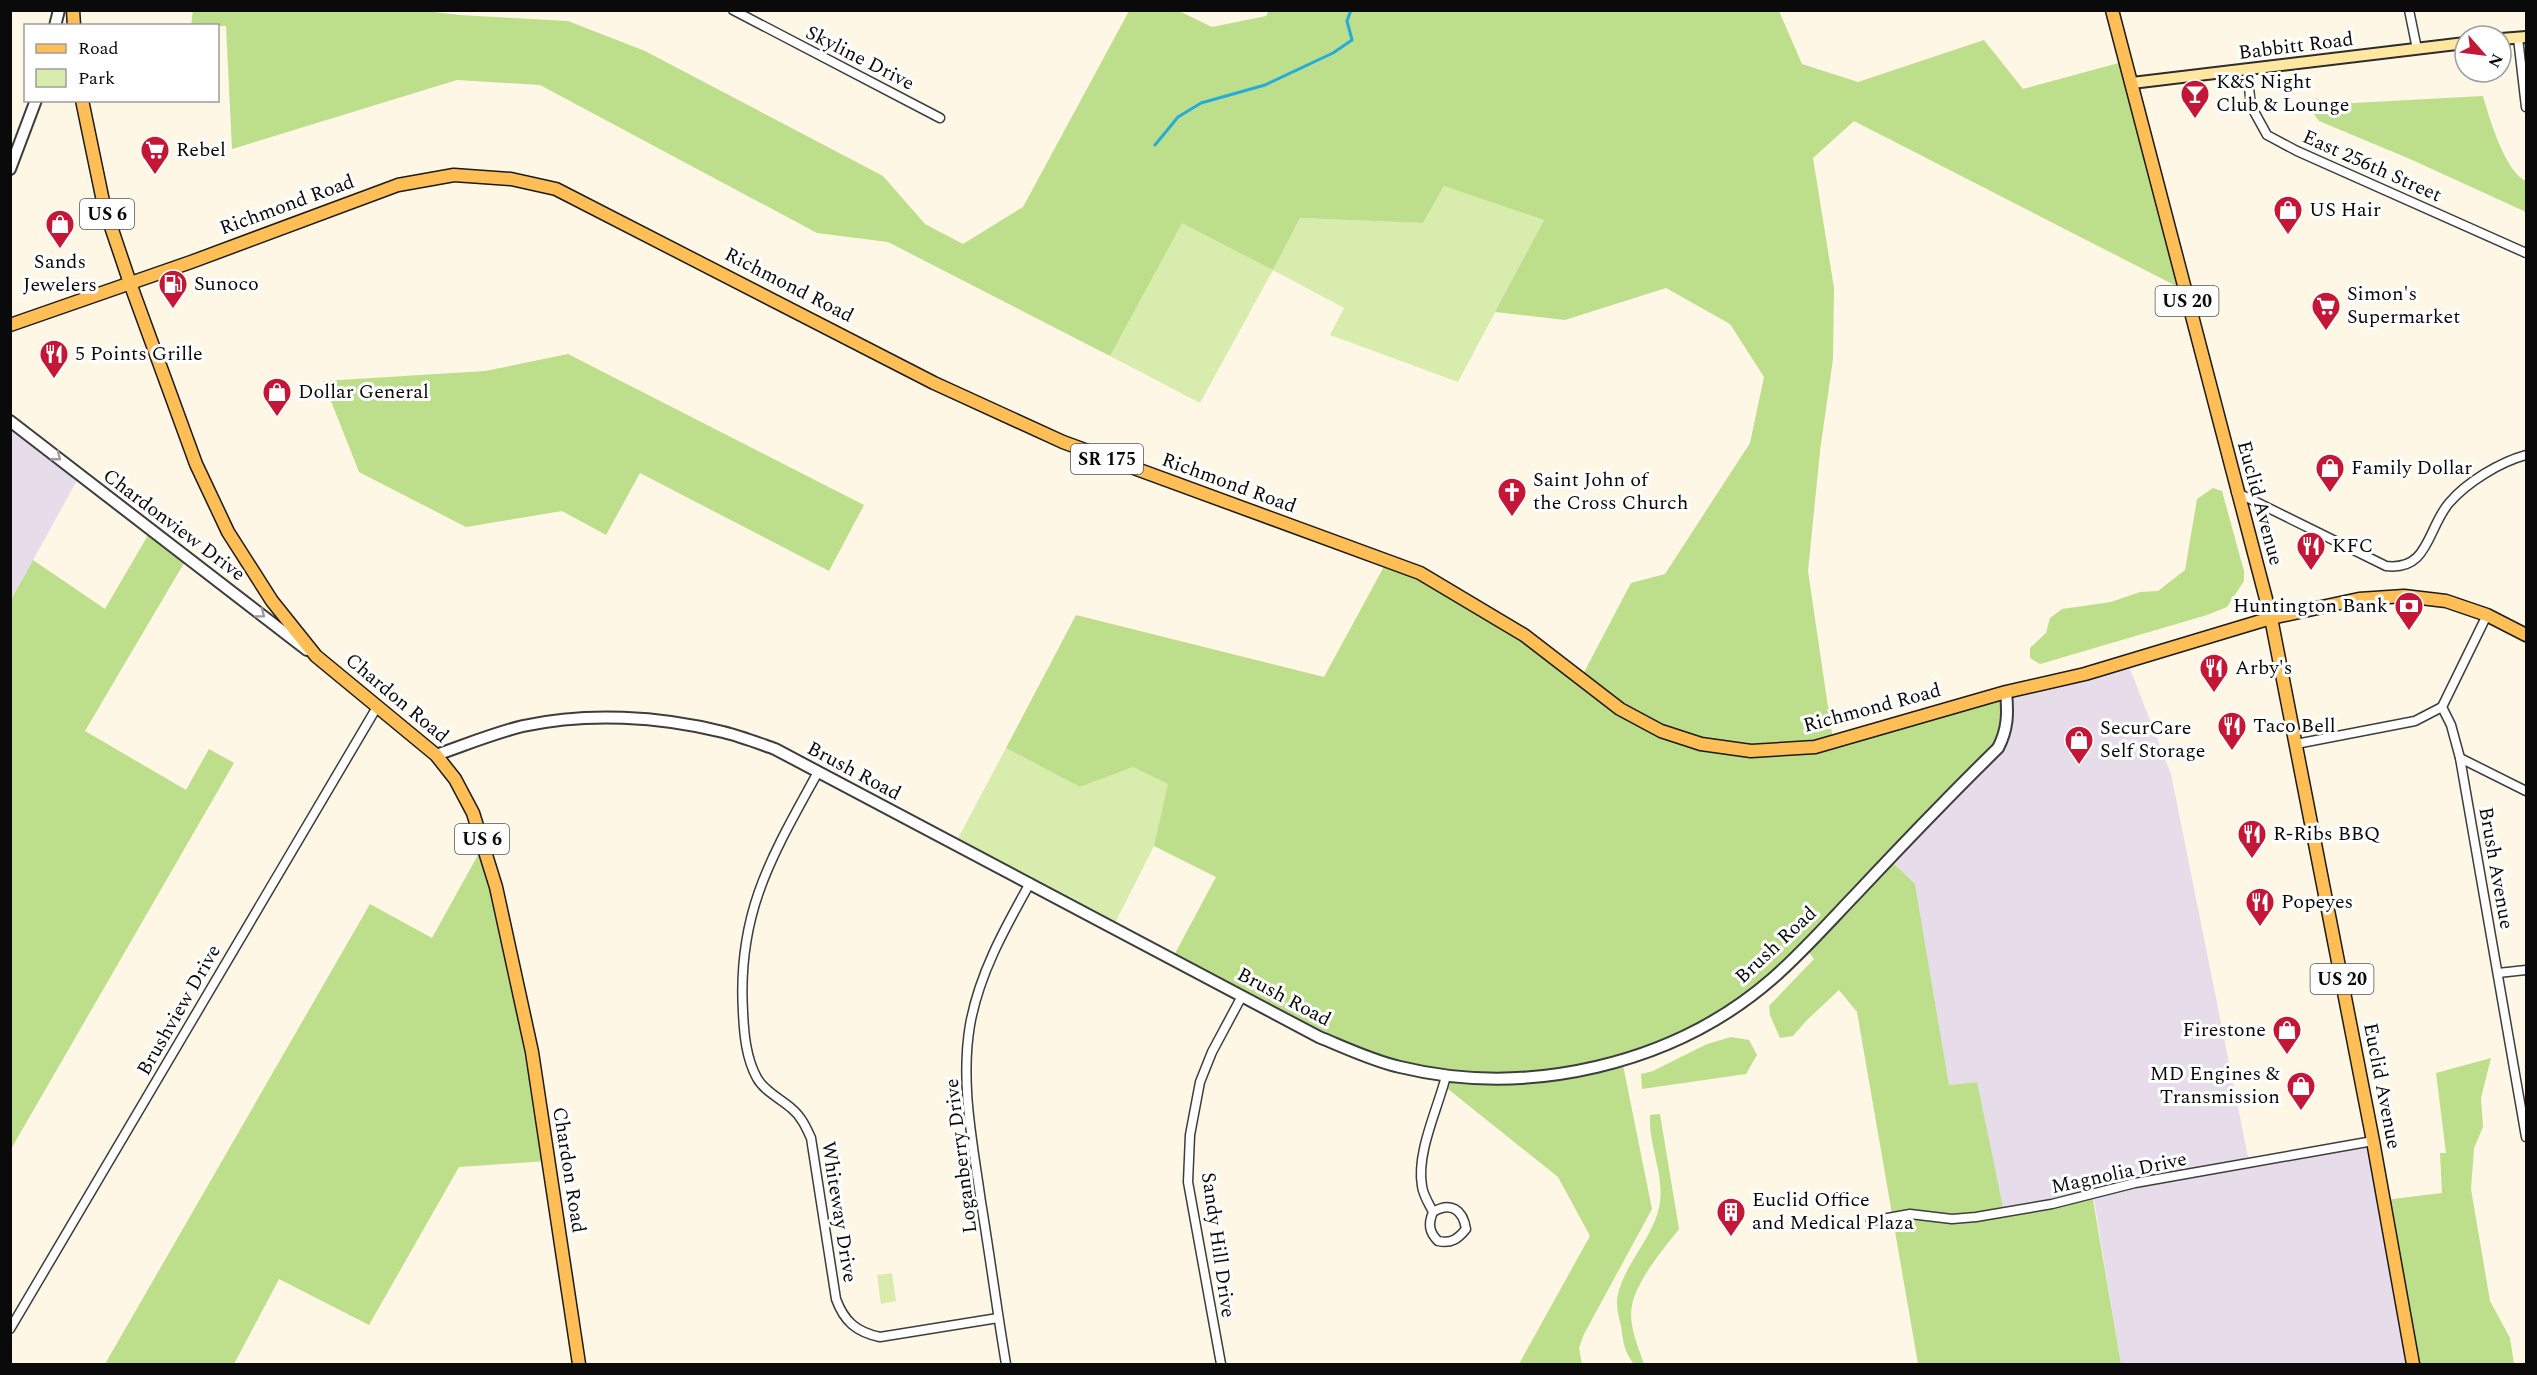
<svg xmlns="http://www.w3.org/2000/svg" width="2537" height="1375" font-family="Spectral,serif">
  <rect width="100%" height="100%" fill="#fff7e6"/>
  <!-- industrial -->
  <g fill="#e7dcea">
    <polygon points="11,421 80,475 11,600"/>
    <polygon points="2127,661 2171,774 2249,1162 2373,1141 2413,1364 2121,1364 2093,1194 2004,1213 1976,1082 1949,1085 1915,885 1889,858 2006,692"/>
  </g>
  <!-- green -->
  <g fill="#d7ecad">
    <polygon points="1444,186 1544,220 1458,382 1330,335 1344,308 1273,270 1200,403 1110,356 1182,222 1273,270 1300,218 1423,223"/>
    <polygon points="1006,748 1080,787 1133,767 1169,784 1154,846 1113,927 955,844"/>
    <polygon points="892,1273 896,1301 881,1304 877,1275"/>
  </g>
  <!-- forest -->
  <g fill="#bdde8b">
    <polygon points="193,10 417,10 459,15 568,21 645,51 883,176 925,224 963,244 1023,207 1129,11 1179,11 1212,27 1266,16 1269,10 1779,11 1802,64 1858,82 1984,40 2023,89 2126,61 2184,290 1854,121 1813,158 1834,288 1833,359 1820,451 1808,571 1833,741 2006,692 2004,737 1889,859 1915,884 1949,1085 1977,1082 2004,1212 2092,1194 2121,1364 1918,1364 1857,1012 1839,990 1807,1020 1793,1036 1780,1038 1770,1015 1769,1006 1814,959 1805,947 1709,1025 1622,1060 1652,1209 1584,1334 1579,1348 1582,1364 1519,1364 1590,1236 1558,1177 1443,1085 1446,1076 1364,1056 1172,959 1216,877 1154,846 1168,784 1133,767 1080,787 1006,748 1076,615 1324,677 1387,561 1414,571 1581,678 1631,583 1665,574 1750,443 1764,377 1730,324 1666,288 1565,320 1495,312 1544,220 1444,186 1423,223 1300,218 1273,270 1182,223 1110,356 888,242 817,233 540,85 457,80 232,149 226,26 191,26"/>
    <path d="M 2483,96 C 2489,117 2505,172 2526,181 L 2526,212 L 2410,159 L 2319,121 L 2308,106 L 2316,98 L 2335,104 Z"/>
    <polygon points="568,354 864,505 829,571 640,473 606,535 562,511 466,527 359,472 323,381 485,371"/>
    <polygon points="2213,488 2222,491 2244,571 2244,581 2227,607 2207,615 2040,664 2030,658 2030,648 2046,633 2050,618 2062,609 2111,602 2140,592 2158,591 2185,570 2197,499"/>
    <polygon points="151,530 187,558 85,731 186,790 209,749 234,763 11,1149 11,600 33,560 105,609"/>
    <polygon points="484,844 548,1161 459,1167 369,1325 279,1279 234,1364 105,1364 370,904 432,938"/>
    <polygon points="1731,1037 1749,1040 1757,1055 1746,1074 1642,1089 1641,1074 1653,1071 1707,1044"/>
    <polygon points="2491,1058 2481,1098 2483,1127 2474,1148 2471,1189 2490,1301 2510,1338 2514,1364 2413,1364 2384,1200 2442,1193 2440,1153 2446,1153 2436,1073"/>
    <path d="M 1660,1114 L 1679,1229 C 1664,1248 1637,1280 1632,1305 C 1628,1324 1638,1347 1644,1364 L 1634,1364 C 1624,1352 1623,1341 1621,1326 C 1619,1317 1616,1307 1617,1299 C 1623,1263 1655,1238 1660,1202 C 1664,1173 1648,1144 1650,1115 Z"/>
  </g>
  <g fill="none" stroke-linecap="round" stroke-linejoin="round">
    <!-- stream -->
    <polyline stroke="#26acd9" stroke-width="3" points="1155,145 1178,117 1201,103 1265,85 1333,53 1352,40 1347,21 1351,10"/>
    <!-- minor casing -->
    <g stroke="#3d3d3d" stroke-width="11">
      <g id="minor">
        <polyline points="733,10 940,118"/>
        <polyline points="2409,10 2417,49"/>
        <polyline points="2518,38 2526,107"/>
        <polyline points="2247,70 2251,106 2267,135 2297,151 2526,253"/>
        <path d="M 2236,492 L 2386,566 C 2429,571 2427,529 2449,503 C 2467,482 2500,462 2526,455"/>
        <polyline points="2487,615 2442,707 2451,725 2460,758 2526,1137"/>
        <polyline points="2296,744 2415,721 2442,707"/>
        <polyline points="2460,758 2526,791"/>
        <path d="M 818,772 C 772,856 737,912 743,1012 C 744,1034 746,1058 757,1078 C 764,1091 781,1099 791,1108 C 801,1116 806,1127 811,1138 L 836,1299 C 844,1321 856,1332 880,1337 L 998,1318"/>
        <polyline points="2498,973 2526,970"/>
        <path d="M 1433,1212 C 1451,1201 1463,1210 1466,1229 C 1458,1239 1451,1244 1438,1241 C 1429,1232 1428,1224 1433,1212 C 1429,1204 1423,1195 1422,1186 C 1416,1153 1438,1108 1446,1076"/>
        <polyline points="1871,1221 1910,1214 1952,1219 1976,1217 2052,1204 2135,1183 2373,1141"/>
        <polyline points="10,1329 377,707"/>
        <path d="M 1006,1364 C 997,1311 990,1256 981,1202 C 973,1144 960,1084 970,1025 C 979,974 1005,928 1030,883"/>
        <polyline points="1221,1364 1188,1182 1190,1135 1200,1082 1212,1052 1242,996"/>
      </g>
    </g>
    <!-- tertiary casing -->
    <g stroke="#3d3d3d" stroke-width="14">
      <g id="tertiary">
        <polyline points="55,26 59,10"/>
        <polyline points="10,169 36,100"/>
        <polyline points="10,421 307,650"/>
        <path d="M 436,755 C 465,745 494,733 523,726 C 587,712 659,716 723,732 C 740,736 758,743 775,749 L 1319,1037 C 1346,1048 1373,1061 1400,1067 C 1527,1098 1673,1065 1772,979 C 1802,953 1830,921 1858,892 C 1904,843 1950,795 1998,748 C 2008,729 2008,713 2006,692"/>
      </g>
    </g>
    <!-- secondary casing -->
    <g stroke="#2c2c2c" stroke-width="14">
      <g id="secondary">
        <polyline points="2501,39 2526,37"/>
        <polyline points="2132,83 2465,43"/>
      </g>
    </g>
    <!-- primary casing -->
    <g stroke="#1b1b1b" stroke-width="15">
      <g id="primary">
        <polyline points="73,10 74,26"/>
        <polyline points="2112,10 2271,618 2373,1141 2413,1364"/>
        <polyline points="82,100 104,206 130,283 196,464 228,532 272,601 316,656 436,755 455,779 473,813 496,887 532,1052 579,1364"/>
        <polyline points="10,325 191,262 398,185 454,175 511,179 556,189 934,383 1063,442 1420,573 1524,635 1620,709 1661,731 1701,744 1751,751 1815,747 2006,692 2085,674 2271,618 2359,599 2404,596 2446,601 2487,615 2526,635"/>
      </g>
    </g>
    <!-- minor -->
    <use href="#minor" stroke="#fff" stroke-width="8"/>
    <!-- tertiary -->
    <use href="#tertiary" stroke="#fff" stroke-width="10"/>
    <!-- secondary -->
    <use href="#secondary" stroke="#ffe7a1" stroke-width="10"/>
    <!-- primary -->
    <use href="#primary" stroke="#ffbe56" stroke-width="12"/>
  </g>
  <!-- one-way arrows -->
  <defs><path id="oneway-chevron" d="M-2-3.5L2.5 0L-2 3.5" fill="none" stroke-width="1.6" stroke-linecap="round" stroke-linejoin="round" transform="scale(1.5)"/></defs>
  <g stroke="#9d9d9d">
    <use href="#oneway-chevron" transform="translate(57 457) rotate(38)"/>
    <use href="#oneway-chevron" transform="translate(261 614) rotate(37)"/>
  </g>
  <!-- icons -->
  <defs>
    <g id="bar-pin" transform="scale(1.5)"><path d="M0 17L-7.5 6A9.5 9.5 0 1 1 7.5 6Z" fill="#c41738" stroke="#fff"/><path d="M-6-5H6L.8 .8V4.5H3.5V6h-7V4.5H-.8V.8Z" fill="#fff"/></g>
    <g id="supermarket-pin" transform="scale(1.5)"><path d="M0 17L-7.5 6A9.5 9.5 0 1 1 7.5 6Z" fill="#c41738" stroke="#fff"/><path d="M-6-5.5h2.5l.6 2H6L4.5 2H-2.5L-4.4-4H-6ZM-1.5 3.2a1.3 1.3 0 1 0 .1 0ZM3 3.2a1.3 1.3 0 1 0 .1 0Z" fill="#fff"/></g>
    <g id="shop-pin" transform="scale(1.5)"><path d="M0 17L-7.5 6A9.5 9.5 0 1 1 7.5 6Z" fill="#c41738" stroke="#fff"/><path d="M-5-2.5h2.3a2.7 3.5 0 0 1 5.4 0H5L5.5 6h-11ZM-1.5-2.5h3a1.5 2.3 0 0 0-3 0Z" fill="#fff"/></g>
    <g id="fuel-pin" transform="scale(1.5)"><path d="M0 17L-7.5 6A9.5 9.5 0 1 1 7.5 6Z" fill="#c41738" stroke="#fff"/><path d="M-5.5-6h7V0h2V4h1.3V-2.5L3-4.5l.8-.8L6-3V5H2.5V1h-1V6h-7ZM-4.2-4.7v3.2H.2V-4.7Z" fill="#fff"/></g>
    <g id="restaurant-pin" transform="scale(1.5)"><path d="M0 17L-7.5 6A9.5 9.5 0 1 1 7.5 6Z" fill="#c41738" stroke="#fff"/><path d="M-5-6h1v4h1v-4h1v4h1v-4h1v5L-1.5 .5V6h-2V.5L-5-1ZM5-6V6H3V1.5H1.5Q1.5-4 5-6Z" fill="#fff"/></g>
    <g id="church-pin" transform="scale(1.5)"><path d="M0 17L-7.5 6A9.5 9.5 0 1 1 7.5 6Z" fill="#c41738" stroke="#fff"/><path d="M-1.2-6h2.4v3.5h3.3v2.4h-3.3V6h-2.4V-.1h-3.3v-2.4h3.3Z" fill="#fff"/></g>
    <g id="bank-pin" transform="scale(1.5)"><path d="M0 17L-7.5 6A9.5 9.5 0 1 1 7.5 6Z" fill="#c41738" stroke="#fff"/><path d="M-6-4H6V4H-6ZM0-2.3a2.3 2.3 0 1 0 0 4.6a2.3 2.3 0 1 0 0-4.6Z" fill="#fff"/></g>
    <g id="building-pin" transform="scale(1.5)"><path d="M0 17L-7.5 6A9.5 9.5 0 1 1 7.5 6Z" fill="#c41738" stroke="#fff"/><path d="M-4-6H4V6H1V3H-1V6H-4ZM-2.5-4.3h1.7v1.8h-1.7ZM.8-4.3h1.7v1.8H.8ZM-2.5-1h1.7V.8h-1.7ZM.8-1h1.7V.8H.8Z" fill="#fff"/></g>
  </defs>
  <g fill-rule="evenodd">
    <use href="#bar-pin" x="2195" y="94"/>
    <use href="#supermarket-pin" x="155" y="150"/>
    <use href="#shop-pin" x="2288" y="210"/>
    <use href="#shop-pin" x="60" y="224"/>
    <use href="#fuel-pin" x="173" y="284"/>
    <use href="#supermarket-pin" x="2326" y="306"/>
    <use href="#restaurant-pin" x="54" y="354"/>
    <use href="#shop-pin" x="277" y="392"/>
    <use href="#shop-pin" x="2330" y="468"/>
    <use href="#church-pin" x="1512" y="492"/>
    <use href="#restaurant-pin" x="2311" y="546"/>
    <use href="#bank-pin" x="2409" y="606"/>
    <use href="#restaurant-pin" x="2214" y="668"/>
    <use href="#restaurant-pin" x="2232" y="726"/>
    <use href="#shop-pin" x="2079" y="740"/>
    <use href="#restaurant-pin" x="2252" y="834"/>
    <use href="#restaurant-pin" x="2260" y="902"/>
    <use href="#shop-pin" x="2287" y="1030"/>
    <use href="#shop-pin" x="2301" y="1086"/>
    <use href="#building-pin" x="1731" y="1212"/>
  </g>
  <g text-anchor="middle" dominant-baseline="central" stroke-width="6" stroke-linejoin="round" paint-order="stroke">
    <!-- shield labels -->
    <g fill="#fff" stroke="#545454" stroke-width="1.5">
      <rect x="80" y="199" width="54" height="30" rx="4.5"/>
      <rect x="2155.5" y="286" width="63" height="30" rx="4.5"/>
      <rect x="1071" y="444" width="72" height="30" rx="4.5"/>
      <rect x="455" y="824" width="54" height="30" rx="4.5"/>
      <rect x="2310.5" y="964" width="63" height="30" rx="4.5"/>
    </g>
    <g font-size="18" font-weight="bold" fill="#0a0a0a">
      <text x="107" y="214">US 6</text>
      <text x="2187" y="301">US 20</text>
      <text x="1107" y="459">SR 175</text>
      <text x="482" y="839">US 6</text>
      <text x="2342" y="979">US 20</text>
    </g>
    <!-- street labels -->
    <g font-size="20" fill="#0a0a0a" stroke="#fff">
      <text transform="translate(2296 46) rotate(-7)">Babbitt Road</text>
      <text transform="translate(860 58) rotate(27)">Skyline Drive</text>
      <text transform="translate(2372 166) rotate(24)">East 256th Street</text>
      <text transform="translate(287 205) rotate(-20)">Richmond Road</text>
      <text transform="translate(789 285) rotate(27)">Richmond Road</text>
      <text transform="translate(1229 483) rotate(20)">Richmond Road</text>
      <text transform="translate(2260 503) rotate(75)">Euclid Avenue</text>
      <text transform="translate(174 525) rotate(37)">Chardonview Drive</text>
      <text transform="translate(397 698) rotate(40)">Chardon Road</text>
      <text transform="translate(1872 708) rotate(-15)">Richmond Road</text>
      <text transform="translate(854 771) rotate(28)">Brush Road</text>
      <text transform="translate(2496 868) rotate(80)">Brush Avenue</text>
      <text transform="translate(1776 945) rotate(-43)">Brush Road</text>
      <text transform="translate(1284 997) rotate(28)">Brush Road</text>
      <text transform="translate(179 1010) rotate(-60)">Brushview Drive</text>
      <text transform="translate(2382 1086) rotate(79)">Euclid Avenue</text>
      <text transform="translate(961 1156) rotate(-97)">Loganberry Drive</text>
      <text transform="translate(569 1170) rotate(81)">Chardon Road</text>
      <text transform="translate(2119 1173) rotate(-12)">Magnolia Drive</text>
      <text transform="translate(839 1212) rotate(81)">Whiteway Drive</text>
      <text transform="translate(1218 1245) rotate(82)">Sandy Hill Drive</text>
    </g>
    <!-- poi labels -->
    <g font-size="20" fill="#0a0a0a" stroke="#fff" text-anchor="start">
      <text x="2216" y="82">K&amp;S Night<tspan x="2216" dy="23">Club &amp; Lounge</tspan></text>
      <text x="176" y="150">Rebel</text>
      <text x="2309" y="210">US Hair</text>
      <text x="60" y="262" text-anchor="middle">Sands<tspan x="60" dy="23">Jewelers</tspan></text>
      <text x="194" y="284">Sunoco</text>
      <text x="2347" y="294">Simon's<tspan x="2347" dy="23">Supermarket</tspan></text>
      <text x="75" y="354">5 Points Grille</text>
      <text x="298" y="392">Dollar General</text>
      <text x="2351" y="468">Family Dollar</text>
      <text x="1533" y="480">Saint John of<tspan x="1533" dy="23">the Cross Church</tspan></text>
      <text x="2332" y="546">KFC</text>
      <text x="2388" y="606" text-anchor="end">Huntington Bank</text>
      <text x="2235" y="668">Arby's</text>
      <text x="2253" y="726">Taco Bell</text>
      <text x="2100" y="728">SecurCare<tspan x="2100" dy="23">Self Storage</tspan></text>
      <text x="2273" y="834">R-Ribs BBQ</text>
      <text x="2281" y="902">Popeyes</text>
      <text x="2266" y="1030" text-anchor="end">Firestone</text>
      <text x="2280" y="1074" text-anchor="end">MD Engines &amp;<tspan x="2280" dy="23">Transmission</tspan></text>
      <text x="1752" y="1200">Euclid Office<tspan x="1752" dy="23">and Medical Plaza</tspan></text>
    </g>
  </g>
  <!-- border -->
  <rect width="2537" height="1375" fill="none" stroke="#0a0a0a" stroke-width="24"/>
  <!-- legend -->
  <rect x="24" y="24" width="195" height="78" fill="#ffffff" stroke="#9d9d9d" stroke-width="1.5"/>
  <rect x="36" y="44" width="30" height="9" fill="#ffbe56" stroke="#9d9d9d" stroke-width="1.5"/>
  <text x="78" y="54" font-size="18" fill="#0a0a0a">Road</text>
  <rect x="36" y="69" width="30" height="18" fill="#d7ecad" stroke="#9d9d9d" stroke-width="1.5"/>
  <text x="78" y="84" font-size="18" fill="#0a0a0a">Park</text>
  <!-- north arrow -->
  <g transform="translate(2483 54) rotate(118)"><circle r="28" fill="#ffffff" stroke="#9d9d9d" stroke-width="1.5"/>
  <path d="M0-4.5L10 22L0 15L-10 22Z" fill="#c41738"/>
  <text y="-9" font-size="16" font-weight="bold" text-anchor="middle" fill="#0a0a0a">N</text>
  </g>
</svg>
